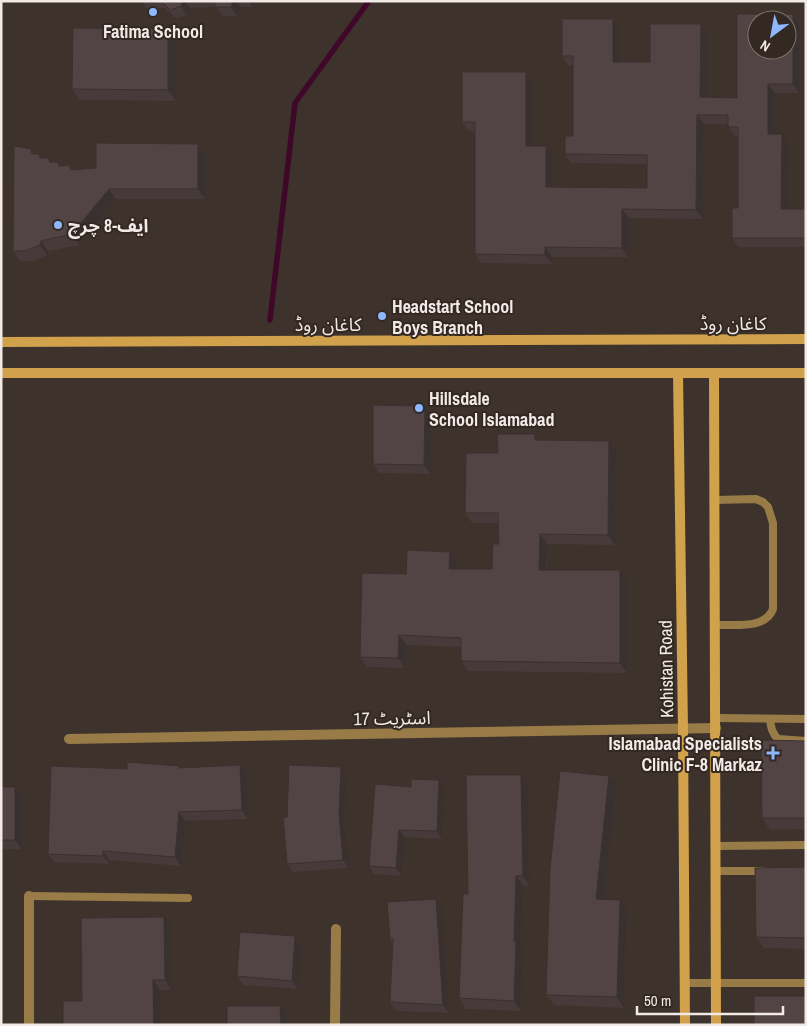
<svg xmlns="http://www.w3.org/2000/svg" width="807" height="1026" font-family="'Archivo Narrow','Noto Sans Arabic',sans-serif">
  <rect width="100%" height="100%" fill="#3d322c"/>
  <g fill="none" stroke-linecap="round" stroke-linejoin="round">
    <!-- stream -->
    <polyline stroke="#3f0828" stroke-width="5.5" points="270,320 295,103 369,1"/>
    <!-- lane -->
    <g stroke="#997b48" stroke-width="8">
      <path d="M 715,500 L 756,499 L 763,502 L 768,507 L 773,523 L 773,609 C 765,630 734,624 715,625"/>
      <polyline points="716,718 806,719"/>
      <path d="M 770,719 C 771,728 772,733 778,739 L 806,741"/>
      <polyline points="716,846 806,845"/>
      <polyline points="716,871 764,871"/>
      <polyline points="29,896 188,898"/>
      <polyline points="685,983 806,983"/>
    </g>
    <!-- street -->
    <g stroke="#997b48" stroke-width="10">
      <polyline points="69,739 716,728"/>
      <polyline points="29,1025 29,896"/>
      <polyline points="335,1025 336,929"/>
    </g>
    <!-- secondary -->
    <g stroke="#d1a14b" stroke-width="10">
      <polyline points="1,342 806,339"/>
      <polyline points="1,373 806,373"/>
      <polyline points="678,373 683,729 685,1025"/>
      <polyline points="714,373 716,1025"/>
    </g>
  </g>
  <!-- wall -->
  <g fill="#473a3a">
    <polygon points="142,1 253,1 253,7 241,7 237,16 222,16 216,7 190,8 187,15 176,18 165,8 147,9"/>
    <polygon points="793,14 799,24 799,93 775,93 775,134 788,143 787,209 806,209 806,247 738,247 732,238 738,208 738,136 734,136 728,127 728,124 704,124 703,219 629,218 628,257 552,257 552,264 481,263 475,254 475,131 468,131 462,122 532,81 532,146 552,155 552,187 647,188 647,164 571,163 565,154 573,136 573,65 568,65 562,56 613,19 619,29 619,62 650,62 701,24 707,33 707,97 737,98"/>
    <polygon points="176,40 176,101 80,100 72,89"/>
    <polygon points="31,149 35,154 39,154 42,158 51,162 58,162 61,165 69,165 72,170 96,168 205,154 205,199 116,199 80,245 48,251 47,255 33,261 20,261 13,251"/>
    <polygon points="431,414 431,474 379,473 373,464"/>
    <polygon points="539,440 609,441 616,451 615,545 547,544 547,570 627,580 627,673 468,671 461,661 461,647 406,645 405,668 367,667 360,657 406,574 450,552 457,562 457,569 492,569 499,544 498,523 472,523 465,513 498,453"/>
    <polygon points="806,741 806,829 770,830 762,818"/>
    <polygon points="240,765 246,774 248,819 185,821 181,866 109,860 109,864 54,862 48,854 127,769 179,766 181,768"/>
    <polygon points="347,776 345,821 349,868 293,872 287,864 287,817"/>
    <polygon points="528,785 530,886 523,886 521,949 523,952 521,1011 466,1009 459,998"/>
    <polygon points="616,786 604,900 620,900 627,910 624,1008 554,1005 546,995"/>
    <polygon points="1,787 15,787 21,796 21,849 1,849"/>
    <polygon points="411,787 444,788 442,839 404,837 402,876 374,874 369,866"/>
    <polygon points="806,867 806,949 764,948 756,937"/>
    <polygon points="436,899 442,907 449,1013 396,1011 390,1002 392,943 390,939"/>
    <polygon points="171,926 171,990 160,990 160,1025 63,1025 82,1001"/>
    <polygon points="295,936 301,945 298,989 243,985 237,976"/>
  </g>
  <!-- shaded-wall -->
  <g fill="#393030">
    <polygon points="183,1 185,1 190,8 187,15 181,6"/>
    <polygon points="233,1 237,1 241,7 237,16 231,7"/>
    <polygon points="249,1 253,1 253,7"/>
    <polygon points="793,14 799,24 799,93 793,84"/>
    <polygon points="613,19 619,29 619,71 613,62"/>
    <polygon points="701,24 707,33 707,107 700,97"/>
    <polygon points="168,29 176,40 176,101 168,90"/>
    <polygon points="526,72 532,81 532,155 526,146"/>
    <polygon points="768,84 775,93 775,143 768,134"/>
    <polygon points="697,115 704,124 703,219 696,210"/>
    <polygon points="782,134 788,143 787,218 781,209"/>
    <polygon points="198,144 205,154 205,199 198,189"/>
    <polygon points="546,146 552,155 552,196 546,187"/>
    <polygon points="109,189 116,199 80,245 72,234"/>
    <polygon points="622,209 629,218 628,257 622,248"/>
    <polygon points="41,241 48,251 47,255 40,245"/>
    <polygon points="545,247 552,257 552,264 545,255"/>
    <polygon points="425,406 431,414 431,474 424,465"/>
    <polygon points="609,441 616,451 615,545 608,535"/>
    <polygon points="540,534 547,544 546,580 539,570"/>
    <polygon points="450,552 457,562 456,579 449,569"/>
    <polygon points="620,570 627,580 627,673 620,663"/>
    <polygon points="399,635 406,645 405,668 398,658"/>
    <polygon points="240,765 246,774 248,819 242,810"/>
    <polygon points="341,767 347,776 345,821 349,868 343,860 339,813"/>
    <polygon points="521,775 528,785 530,886 523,876"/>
    <polygon points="609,776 616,786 603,910 596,899"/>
    <polygon points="439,780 444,788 442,839 437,831"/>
    <polygon points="15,787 21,796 21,849 15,840"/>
    <polygon points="179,812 185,821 181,866 175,857"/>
    <polygon points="399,830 404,837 402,876 396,868"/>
    <polygon points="103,851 109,860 109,864 103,856"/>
    <polygon points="516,876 523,886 521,949 523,952 521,1011 514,1001 514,941"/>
    <polygon points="436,899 442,907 449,1013 443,1005"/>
    <polygon points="620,900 627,910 624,1008 617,997"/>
    <polygon points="164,917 171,926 171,990 165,980"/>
    <polygon points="295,936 301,945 298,989 292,981"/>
    <polygon points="153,980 160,990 160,1025 154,1025"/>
    <polygon points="280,1006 287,1015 287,1025 281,1025"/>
  </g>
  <!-- building -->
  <g fill="#524444" stroke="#393030" fill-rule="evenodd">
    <polygon points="161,1 183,1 181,6 170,10"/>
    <polygon points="213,1 233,1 231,7 216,7"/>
    <path d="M 737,14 L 793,14 L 793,84 L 768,84 L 768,134 L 782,134 L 781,209 L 806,209 L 806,238 L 732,238 L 732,208 L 738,208 L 738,127 L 728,127 L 728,115 L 697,115 L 696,210 L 622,209 L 622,248 L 545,247 L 545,255 L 475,254 L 475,122 L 462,122 L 462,72 L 526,72 L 526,146 L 546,146 L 546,187 L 647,188 L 647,155 L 565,154 L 565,136 L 573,136 L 573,56 L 562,56 L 562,19 L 613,19 L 613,62 L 650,62 L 650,24 L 701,24 L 700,97 L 737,98 ZM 757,20 L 787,20 L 787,50 L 757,50 Z"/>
    <polygon points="73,28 168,29 168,90 72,89"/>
    <polygon points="96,143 198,144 198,189 109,189 72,234 41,241 40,245 26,251 13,251 14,146 31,149 32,154 39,154 40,158 48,158 50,162 58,162 59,166 69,165 71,170 96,168"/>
    <polygon points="373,405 425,406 424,465 373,464"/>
    <polygon points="497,434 535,434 535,440 609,441 608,535 540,534 539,570 620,570 620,663 461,661 461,638 399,635 398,658 360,657 362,573 406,574 407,550 450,552 449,569 492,569 493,544 499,544 498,513 465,513 466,453 498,453"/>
    <polygon points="761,740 806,741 806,818 762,818"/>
    <polygon points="127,762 179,766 179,768 240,765 242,810 179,812 175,857 103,851 103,856 48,854 51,766 127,769"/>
    <polygon points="289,765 341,767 339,813 343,860 287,864 283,817 287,817"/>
    <polygon points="560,771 609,776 596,899 620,900 617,997 546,995 550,869"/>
    <polygon points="466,775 521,775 523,876 516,876 514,941 516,942 514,1001 459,998 463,894 468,894"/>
    <polygon points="411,779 439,780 437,831 399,830 396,868 369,866 375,784 411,787"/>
    <rect x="1" y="787" width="14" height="53"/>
    <polygon points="806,867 806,938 756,937 755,868"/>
    <polygon points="436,899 443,1005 390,1002 393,939 390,939 387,902"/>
    <polygon points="164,917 165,980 153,980 154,1025 63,1025 63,1001 82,1001 81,918"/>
    <polygon points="240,932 295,936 292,981 237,976"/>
    <rect x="754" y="996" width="52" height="29"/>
    <polygon points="227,1006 280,1006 281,1025 227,1025"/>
  </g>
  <!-- markers -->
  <g fill="#8eb8fd" stroke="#332822" stroke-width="2">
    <circle cx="153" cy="12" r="5"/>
    <circle cx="58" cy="225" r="5"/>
    <circle cx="382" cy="316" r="5"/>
    <circle cx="419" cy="408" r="5"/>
    <path d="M770.5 745.5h5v5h5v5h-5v5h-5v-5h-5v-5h5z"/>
  </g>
  <g text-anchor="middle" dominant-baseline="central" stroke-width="4" stroke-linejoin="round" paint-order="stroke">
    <!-- poi labels -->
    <g font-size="18" font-weight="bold" fill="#f1eae6" stroke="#332822" text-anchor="start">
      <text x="153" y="31" text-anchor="middle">Fatima School</text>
      <text x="68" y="225">ایف-8 چرچ</text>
      <text x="392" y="306">Headstart School<tspan x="392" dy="21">Boys Branch</tspan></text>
      <text x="429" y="398">Hillsdale<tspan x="429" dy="21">School Islamabad</tspan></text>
      <text x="762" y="743" text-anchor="end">Islamabad Specialists<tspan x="762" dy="21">Clinic F-8 Markaz</tspan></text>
    </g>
    <!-- street labels -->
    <g font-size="18" fill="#f1eae6" stroke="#332822">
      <text x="733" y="323">کاغان روڈ</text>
      <text x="328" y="324">کاغان روڈ</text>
      <text transform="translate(666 669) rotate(-91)">Kohistan Road</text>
      <text transform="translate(392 718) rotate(-1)">اسٹریٹ 17</text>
    </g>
  </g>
  <!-- border -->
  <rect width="807" height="1026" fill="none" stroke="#f1eae6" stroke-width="5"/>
  <!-- north arrow -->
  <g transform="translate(772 35) rotate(212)"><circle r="24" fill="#332822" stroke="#7f7670"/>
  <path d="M0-4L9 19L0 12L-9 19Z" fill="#8eb8fd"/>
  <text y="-8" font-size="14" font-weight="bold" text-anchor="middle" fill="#f1eae6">N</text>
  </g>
  <!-- scale -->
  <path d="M637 1006v8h146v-8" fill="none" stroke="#f1eae6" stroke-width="2.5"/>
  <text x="644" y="1006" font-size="15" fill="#f1eae6" stroke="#332822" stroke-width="4" paint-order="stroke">50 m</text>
</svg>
